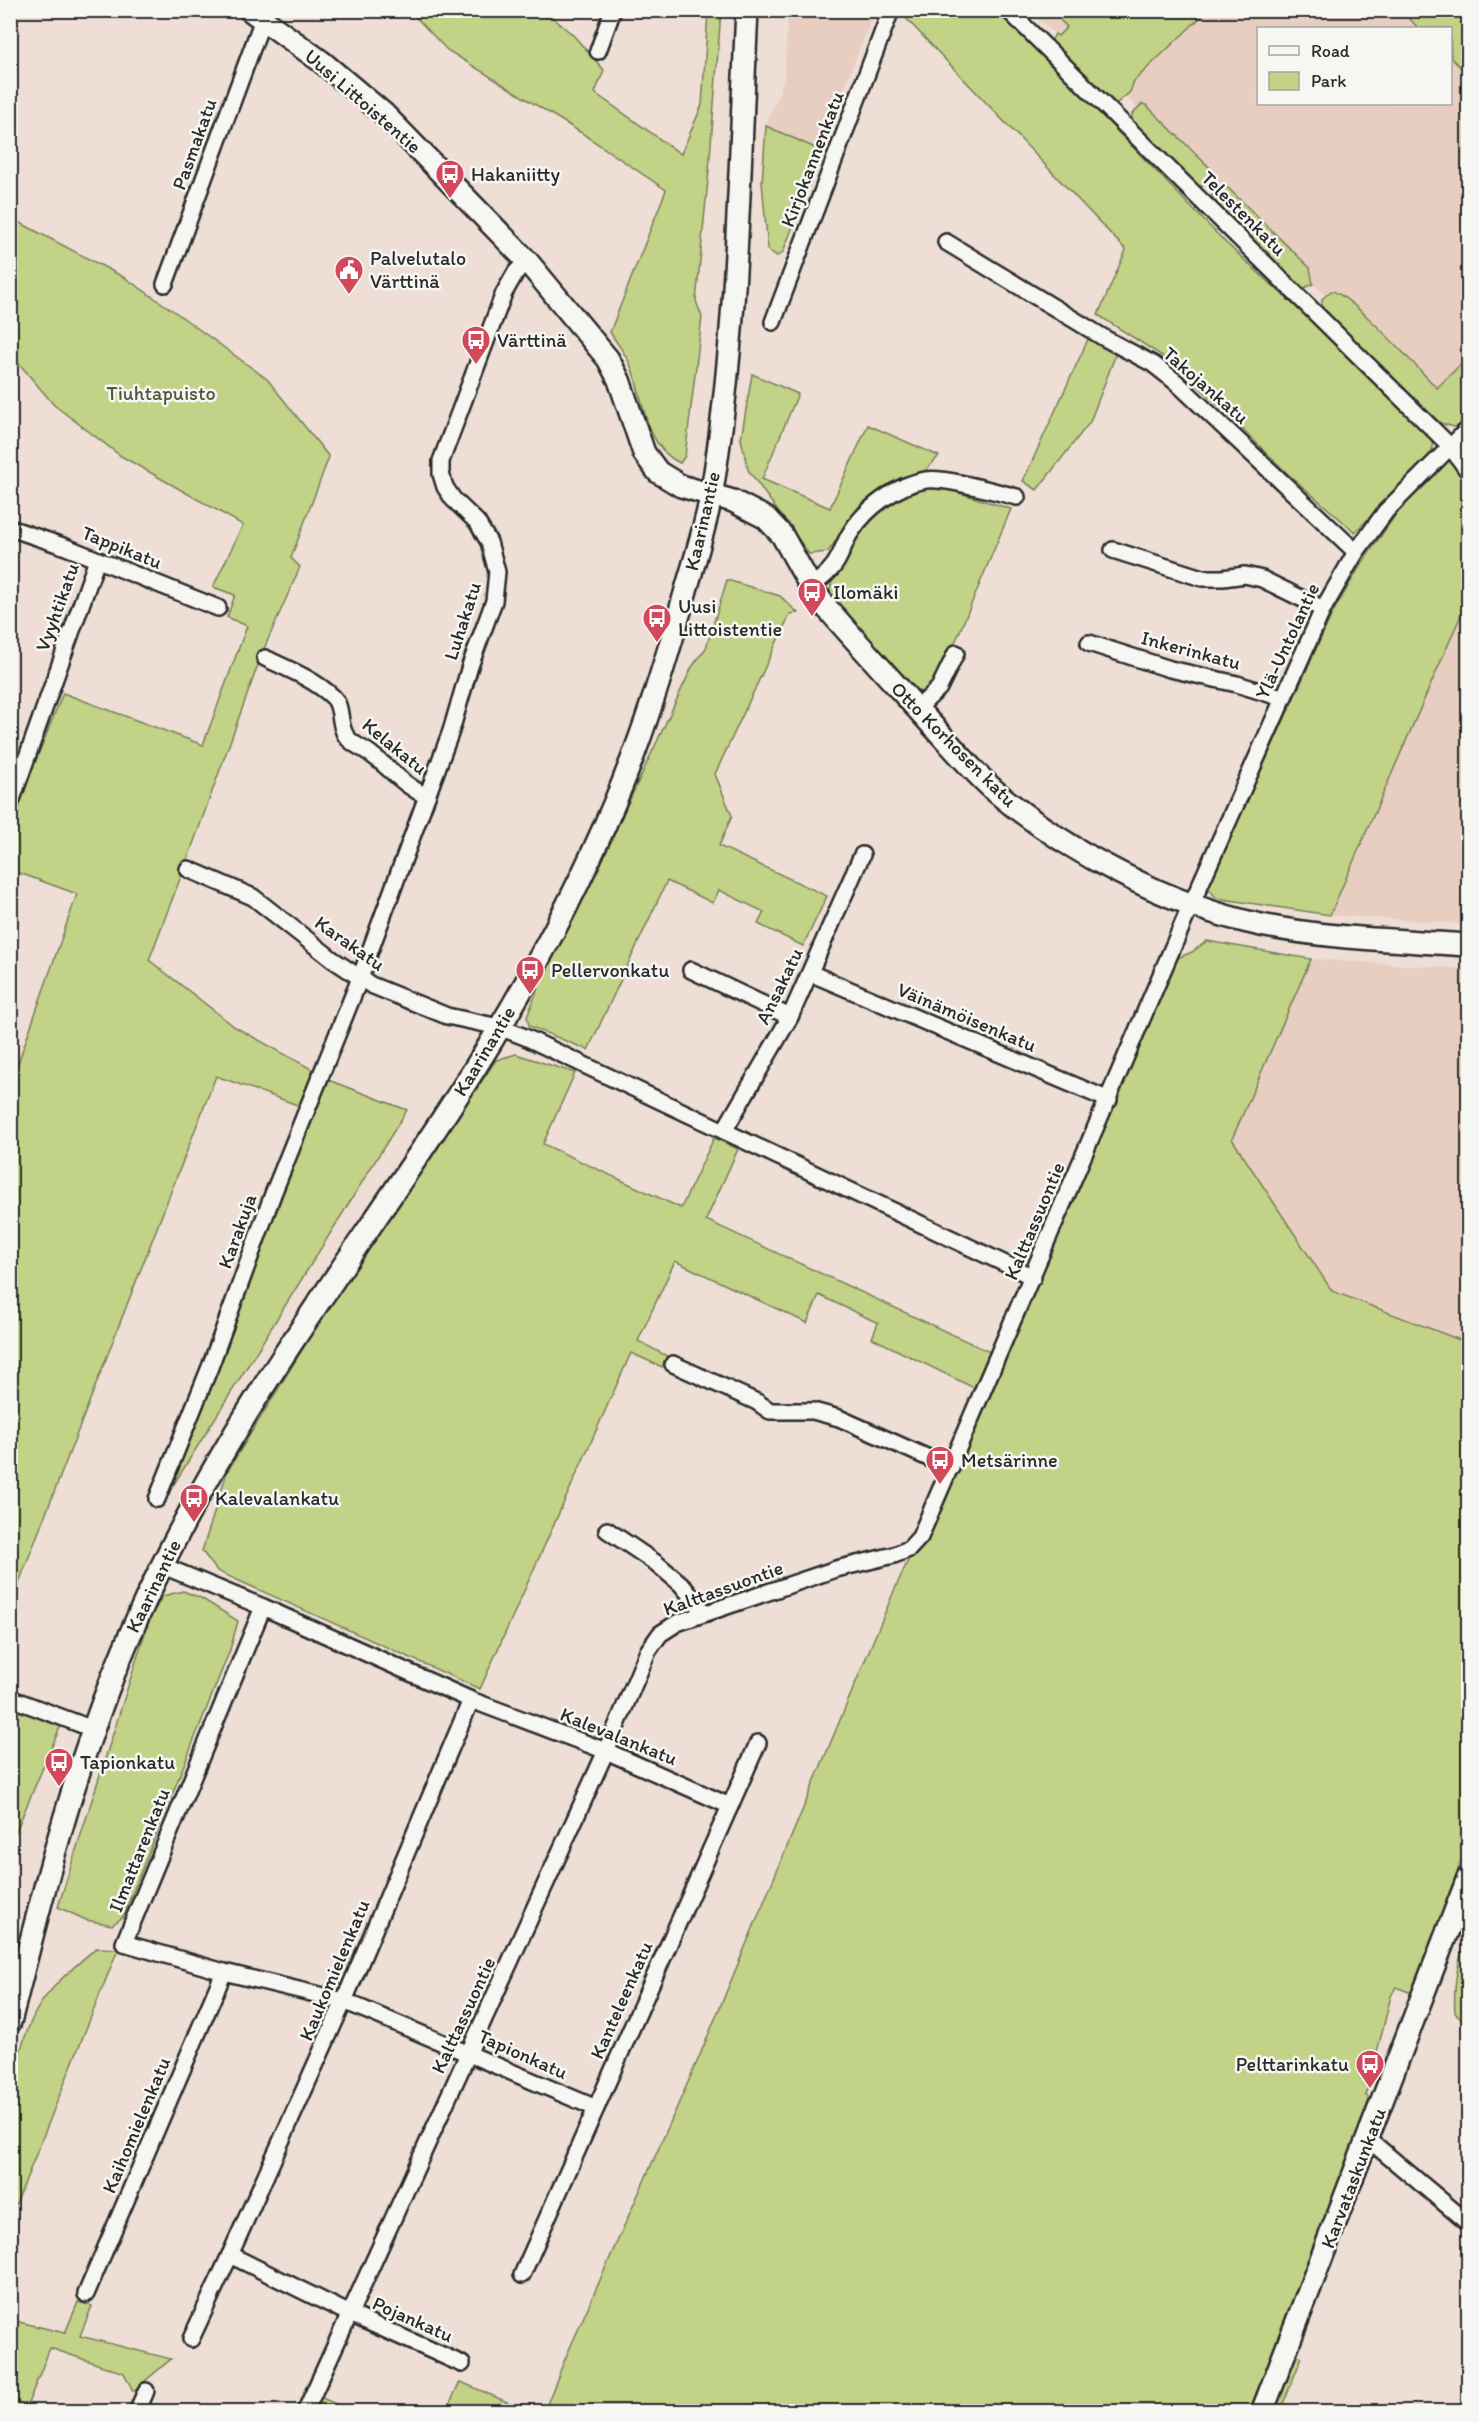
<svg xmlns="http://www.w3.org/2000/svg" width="1479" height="2422" font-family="Itim,sans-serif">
  <rect width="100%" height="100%" fill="#eeded5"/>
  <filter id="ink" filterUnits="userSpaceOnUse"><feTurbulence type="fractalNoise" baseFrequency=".0167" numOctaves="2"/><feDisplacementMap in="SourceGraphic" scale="12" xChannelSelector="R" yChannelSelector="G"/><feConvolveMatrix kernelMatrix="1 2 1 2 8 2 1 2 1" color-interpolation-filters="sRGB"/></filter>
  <g filter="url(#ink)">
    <!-- built -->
    <g fill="#e8cdc1">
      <polygon points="788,11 875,11 850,72 822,151 766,126 784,80"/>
      <polygon points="1030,11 1084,11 1058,37"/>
      <polygon points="1183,11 1425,11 1443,28 1258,28 1258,104 1450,104 1451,36 1468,54 1468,364 1430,399 1113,84"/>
      <polygon points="1468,599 1468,924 1330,915"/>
      <polygon points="1311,959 1468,969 1468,1343 1332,1291 1232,1139"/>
    </g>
    <!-- green -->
    <g fill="#c2d286" stroke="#767e58" stroke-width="1.5">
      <path d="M 410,11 L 545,11 L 573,35 L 604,70 L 595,93 L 681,154 L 702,105 L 708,11 L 721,11 L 709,170 L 696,301 L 702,317 L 685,456 L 680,463 C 645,447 644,401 632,369 C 628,356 617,344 610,332 L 666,190 L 580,132 L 447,50 Z"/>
      <polygon points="899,11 996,11 1008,19 1225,242 1343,350 1431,438 1433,446 1431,456 1355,532 1288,474 1178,366 1098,315 1126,250"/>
      <polygon points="1059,11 1207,11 1134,81 1130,92 1117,103 1112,103 1051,41 1055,34 1058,36 1067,27 1055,15"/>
      <polygon points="1403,11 1468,11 1468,75 1451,58 1450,28 1418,28"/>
      <polygon points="1142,104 1146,105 1213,171 1214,175 1203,186 1197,186 1132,122 1132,114"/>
      <polygon points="766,126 822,151 783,252 777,256 768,250 762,182"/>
      <polygon points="1224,184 1310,268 1313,284 1302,289 1214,202 1212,194"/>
      <polygon points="11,218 125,278 178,314 267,379 329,457 291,558 300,567 263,651 188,858 149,960 235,1027 317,1072 303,1107 216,1076 11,1603 11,1083 77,894 11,870 11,835 24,790 63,693 203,745 247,626 227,617 235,595 213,587 243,525 121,456 54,405 11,354"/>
      <path d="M 1331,291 C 1349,292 1420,371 1437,388 L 1468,357 L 1468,422 L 1464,425 L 1454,427 L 1440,423 L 1322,308 L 1322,299 Z"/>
      <polygon points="1090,335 1117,351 1090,422 1037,490 1023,481"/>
      <polygon points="752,374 798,394 762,479 830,508 868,425 939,456 923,473 880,491 860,505 828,552 809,554 748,470 741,439"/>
      <polygon points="1453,459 1468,478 1468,599 1330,915 1216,898 1208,887 1333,612 1360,566 1408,497 1440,464"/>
      <path d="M 926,486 L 947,489 L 1011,509 L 952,650 L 934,689 L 926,693 L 915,690 L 830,594 C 830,568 862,522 883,507 C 896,497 910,491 926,486 Z"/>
      <polygon points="727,580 780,596 798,613 790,614 715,774 732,816 719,846 827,896 803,946 758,924 764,912 719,890 713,903 667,881 588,1050 529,1026 527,1017 551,954 615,831 692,667 706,648"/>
      <polygon points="1207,941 1311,959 1232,1139 1332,1291 1468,1343 1468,1841 1414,1994 1396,1987 1391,1996 1366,2096 1370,2098 1253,2411 544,2412 565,2359 697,2062 894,1591 1031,1292 1177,958 1192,952"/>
      <polygon points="516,1054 575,1073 543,1144 681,1208 714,1138 738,1149 706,1220 990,1352 974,1388 872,1338 878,1323 819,1295 807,1323 675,1261 638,1341 667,1356 662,1367 631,1353 480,1689 217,1571 202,1551 227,1472 329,1306 496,1060"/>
      <polygon points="323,1078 407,1110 171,1489 168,1482"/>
      <polygon points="183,1591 201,1598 238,1621 230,1650 123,1917 112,1925 86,1920 58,1907 150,1617 163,1596"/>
      <polygon points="11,1707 61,1725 11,1843"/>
      <path d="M 1468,1933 L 1468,2024 L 1455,2013 C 1453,1984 1458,1960 1468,1933 Z"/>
      <path d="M 96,1948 L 118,1949 L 11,2217 L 10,2088 C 16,2064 24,2035 35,2013 C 48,1988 75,1966 96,1948 Z"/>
      <polygon points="78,2302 92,2306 80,2336 171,2359 133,2391 124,2373 50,2348 25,2411 11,2411 11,2320 65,2333"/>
      <polygon points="1297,2355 1302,2357 1280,2411 1272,2412 1294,2356"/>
      <polygon points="460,2382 461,2382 528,2411 446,2411"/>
      <polygon points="320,2397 351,2411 313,2412"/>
    </g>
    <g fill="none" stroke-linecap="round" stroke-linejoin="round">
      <!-- street casing -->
      <g stroke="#2b2b2b" stroke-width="20">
        <g id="street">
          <polyline points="1008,10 1450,446 1468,471"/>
          <polyline points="598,51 613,10"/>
          <polyline points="946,242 1106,339 1153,364 1176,382 1356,552"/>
          <polyline points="165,284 263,19"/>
          <polyline points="773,322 891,10"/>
          <polyline points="10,528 66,547 218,608"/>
          <polyline points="1113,550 1202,578 1223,578 1245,575 1262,579 1323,609"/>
          <path d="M 811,587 C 822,578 833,570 839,557 C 843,549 846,539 851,532 C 866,508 898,484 926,480 C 946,477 996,492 1017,497"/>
          <polyline points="1089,643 1170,669 1237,684 1282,698"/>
          <path d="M 265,658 C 288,669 314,679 333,697 C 343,707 338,724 346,736 C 352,745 364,748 372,755 C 391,769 405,787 427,796"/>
          <polyline points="917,709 939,688 956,653"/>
          <polyline points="10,805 97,560"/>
          <polyline points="188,869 253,897 332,959 371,985 447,1016 499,1027 525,1037 1033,1277"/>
          <polyline points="691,970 790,1017"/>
          <polyline points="810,973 1109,1100"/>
          <polyline points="724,1131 790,1017 862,855"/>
          <polyline points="673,1364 757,1402 770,1411 813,1411 839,1418 951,1468"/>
          <polyline points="157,1499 210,1367 273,1194 360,978 451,731 470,666 494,601 497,572 489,542 477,522 453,499 445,487 441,474 441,461 504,293 516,272 527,261"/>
          <polyline points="607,1530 656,1563 681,1584 705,1613"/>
          <polyline points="161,1565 263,1607 471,1700 606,1751 730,1806"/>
          <polyline points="263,1607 124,1943 224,1972 344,2001 596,2108"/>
          <polyline points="10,1698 93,1729"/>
          <polyline points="1368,2139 1468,2223"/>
          <polyline points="230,2255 344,2001 471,1700"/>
          <polyline points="522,2275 758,1743"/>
          <polyline points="86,2294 224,1972"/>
          <polyline points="191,2339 230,2255 348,2313 462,2364"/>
          <polyline points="137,2412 146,2391"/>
          <polyline points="305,2412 606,1751 648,1651 660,1634 677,1623 836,1569 894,1555 909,1549 920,1537 1184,921 1323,609 1356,552 1386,511 1468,429"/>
        </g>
      </g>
      <!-- secondary casing -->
      <g stroke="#2b2b2b" stroke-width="26">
        <g id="secondary">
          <path d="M 250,10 L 322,62 L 384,114 L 527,261 L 608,359 L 619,380 L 644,453 L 658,472 L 681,486 L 733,501 L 766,518 L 782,535 L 811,587 L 826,607 C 861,647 897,686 932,725 C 953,747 973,772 995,791 C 1065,851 1171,906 1261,925 C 1329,939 1399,940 1468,945"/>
          <path d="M 10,2022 C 35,1924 60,1823 94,1727 C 124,1641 163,1558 208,1479 C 278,1355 363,1240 441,1121 C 505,1024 569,911 614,804 C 643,736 664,667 684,597 C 694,562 706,526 712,491 C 738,332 739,171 747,10"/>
          <polyline points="1262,2412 1468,1878"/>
        </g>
      </g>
      <!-- street -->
      <use href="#street" stroke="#f6f6f2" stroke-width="15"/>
      <!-- secondary -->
      <use href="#secondary" stroke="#f6f6f2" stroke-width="21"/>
    </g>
  </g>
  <!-- icons -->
  <defs>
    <g id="bus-pin" transform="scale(1.5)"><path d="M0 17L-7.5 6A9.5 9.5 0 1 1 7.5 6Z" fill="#d1495b" stroke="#f6f6f2"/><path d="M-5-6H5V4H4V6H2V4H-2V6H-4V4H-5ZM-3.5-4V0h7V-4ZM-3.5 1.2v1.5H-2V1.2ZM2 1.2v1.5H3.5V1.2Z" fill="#fff"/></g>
    <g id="civic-pin" transform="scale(1.5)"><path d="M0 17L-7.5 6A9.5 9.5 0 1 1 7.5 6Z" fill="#d1495b" stroke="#f6f6f2"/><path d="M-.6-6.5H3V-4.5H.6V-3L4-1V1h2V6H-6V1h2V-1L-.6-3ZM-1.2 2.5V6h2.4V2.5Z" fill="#fff"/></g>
  </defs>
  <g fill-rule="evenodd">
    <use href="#bus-pin" x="450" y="174"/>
    <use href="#civic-pin" x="349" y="270"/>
    <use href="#bus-pin" x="476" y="340"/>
    <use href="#bus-pin" x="812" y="592"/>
    <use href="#bus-pin" x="657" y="618"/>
    <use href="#bus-pin" x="530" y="970"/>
    <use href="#bus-pin" x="940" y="1460"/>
    <use href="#bus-pin" x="194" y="1498"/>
    <use href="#bus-pin" x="59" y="1762"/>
    <use href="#bus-pin" x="1370" y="2064"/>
  </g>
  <g text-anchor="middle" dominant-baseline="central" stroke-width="5" stroke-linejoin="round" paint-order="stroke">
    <!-- street labels -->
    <g font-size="20" fill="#2b2b2b" stroke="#f6f6f2">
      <text transform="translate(363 101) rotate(41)">Uusi Littoistentie</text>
      <text transform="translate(194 144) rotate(-70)">Pasmakatu</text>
      <text transform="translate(812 159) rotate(-69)">Kirjokannenkatu</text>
      <text transform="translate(1244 213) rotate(45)">Telestenkatu</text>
      <text transform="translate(1206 385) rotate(41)">Takojankatu</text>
      <text transform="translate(702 521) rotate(-77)">Kaarinantie</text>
      <text transform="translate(122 547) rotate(22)">Tappikatu</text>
      <text transform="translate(57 607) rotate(-70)">Vyyhtikatu</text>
      <text transform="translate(462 621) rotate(-72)">Luhakatu</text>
      <text transform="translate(1287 641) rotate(-65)">Ylä-Untolantie</text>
      <text transform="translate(1191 650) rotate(15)">Inkerinkatu</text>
      <text transform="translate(954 744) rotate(45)">Otto Korhosen katu</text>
      <text transform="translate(395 746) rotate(39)">Kelakatu</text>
      <text transform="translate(350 943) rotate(35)">Karakatu</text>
      <text transform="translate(779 986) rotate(-64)">Ansakatu</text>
      <text transform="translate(967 1017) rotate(23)">Väinämöisenkatu</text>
      <text transform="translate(484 1051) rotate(-59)">Kaarinantie</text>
      <text transform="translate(1034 1221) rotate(-67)">Kalttassuontie</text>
      <text transform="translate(237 1231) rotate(-70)">Karakuja</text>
      <text transform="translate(153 1586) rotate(-64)">Kaarinantie</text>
      <text transform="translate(723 1588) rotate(-20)">Kalttassuontie</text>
      <text transform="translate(619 1736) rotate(22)">Kalevalankatu</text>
      <text transform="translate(139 1850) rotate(-68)">Ilmattarenkatu</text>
      <text transform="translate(334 1970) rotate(-67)">Kaukomielenkatu</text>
      <text transform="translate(621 2000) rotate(-66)">Kanteleenkatu</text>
      <text transform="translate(463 2015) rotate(-65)">Kalttassuontie</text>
      <text transform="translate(523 2054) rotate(24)">Tapionkatu</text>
      <text transform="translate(136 2125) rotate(-67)">Kaihomielenkatu</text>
      <text transform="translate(1353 2178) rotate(-69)">Karvataskunkatu</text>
      <text transform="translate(413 2319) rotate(24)">Pojankatu</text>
    </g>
    <!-- poi labels -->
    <g font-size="20" fill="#2b2b2b" stroke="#f6f6f2" text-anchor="start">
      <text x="471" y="174">Hakaniitty</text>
      <text x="370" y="258">Palvelutalo<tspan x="370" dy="23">Värttinä</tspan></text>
      <text x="497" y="340">Värttinä</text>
      <text x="833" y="592">Ilomäki</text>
      <text x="678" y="606">Uusi<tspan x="678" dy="23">Littoistentie</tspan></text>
      <text x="551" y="970">Pellervonkatu</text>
      <text x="961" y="1460">Metsärinne</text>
      <text x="215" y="1498">Kalevalankatu</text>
      <text x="80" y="1762">Tapionkatu</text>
      <text x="1349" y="2064" text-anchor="end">Pelttarinkatu</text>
    </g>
    <!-- park labels -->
    <g font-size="20" fill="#515542" stroke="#f6f6f2">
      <text x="161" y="393">Tiuhtapuisto</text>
    </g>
  </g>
  <!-- margin -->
  <rect width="1479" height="2422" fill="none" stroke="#f6f6f2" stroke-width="36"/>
  <rect x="18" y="18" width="1443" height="2386" fill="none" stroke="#2b2b2b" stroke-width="2" filter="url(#ink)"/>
  <!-- legend -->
  <rect x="1257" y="27" width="195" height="78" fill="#f6f6f2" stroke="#a5a5a2" stroke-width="1.5"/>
  <rect x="1269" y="46" width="30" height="9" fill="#f6f6f2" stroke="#a5a5a2" stroke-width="1.5"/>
  <text x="1311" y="57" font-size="18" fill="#2b2b2b">Road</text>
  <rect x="1269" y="72" width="30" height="18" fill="#c2d286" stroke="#a5a5a2" stroke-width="1.5"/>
  <text x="1311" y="87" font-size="18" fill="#2b2b2b">Park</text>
</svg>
